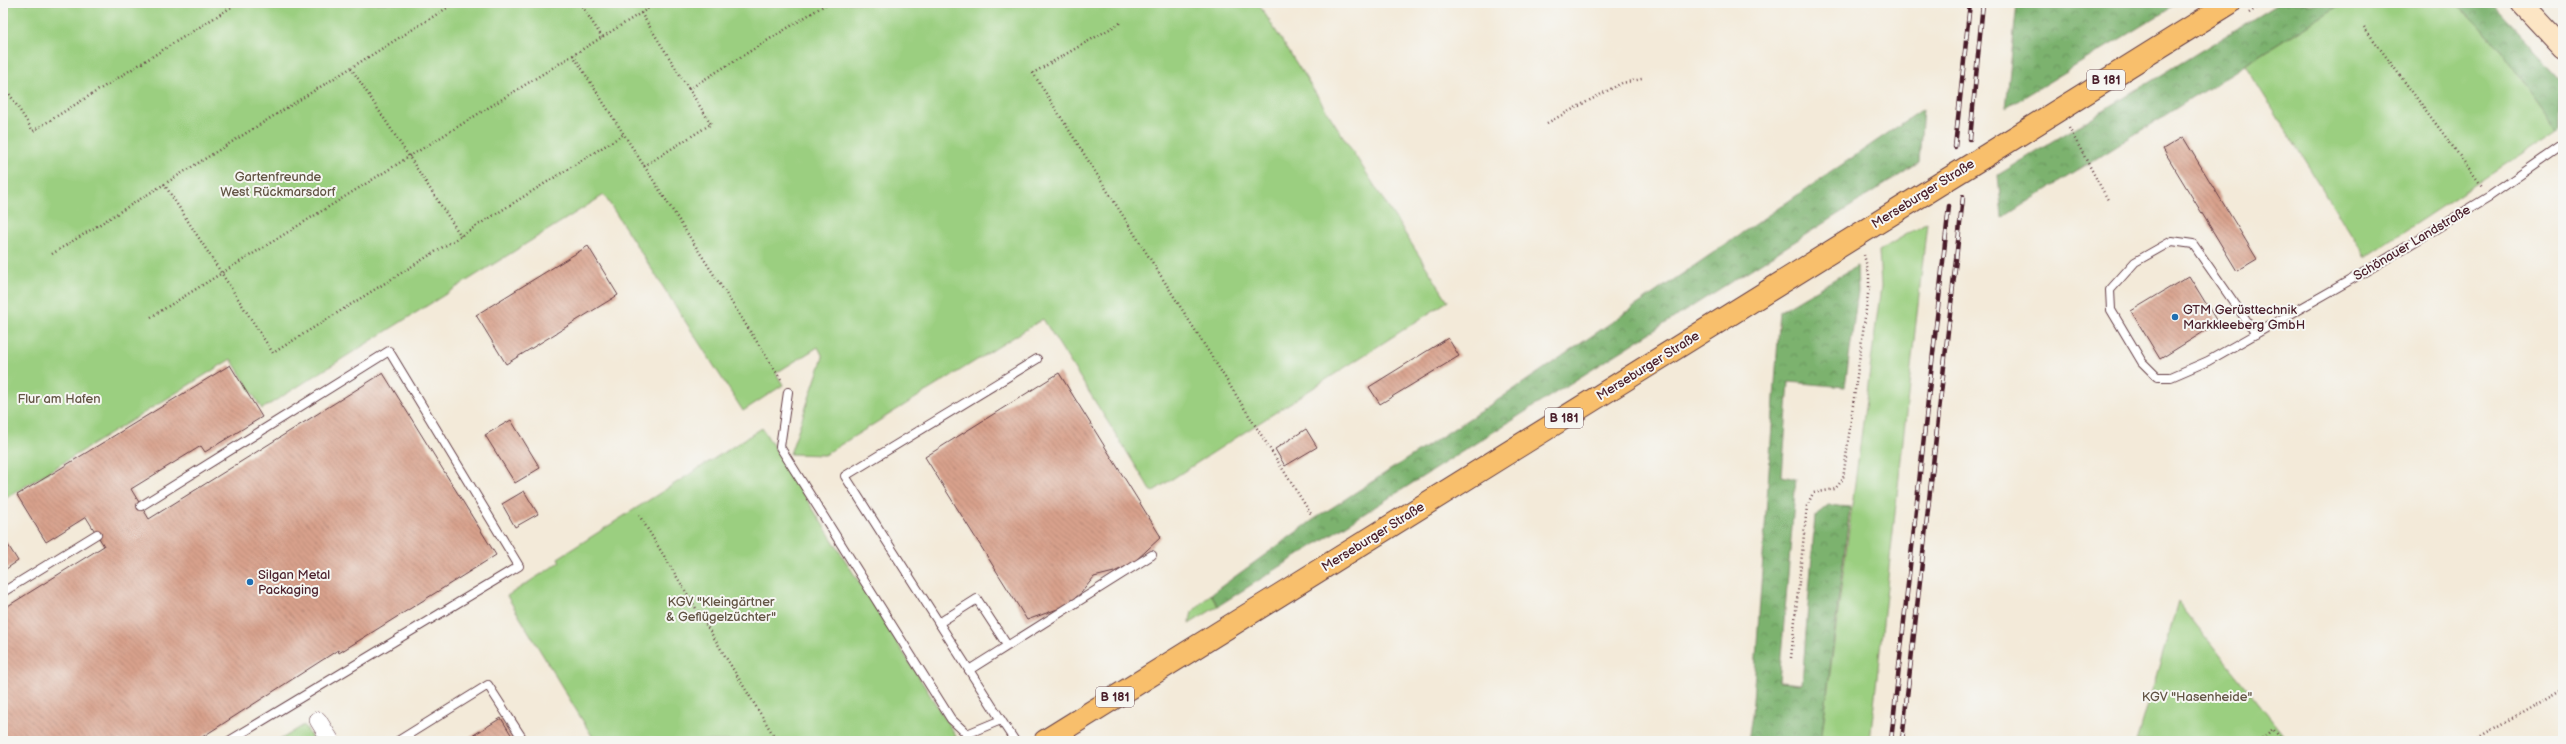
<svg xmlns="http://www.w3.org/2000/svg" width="2566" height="744" font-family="'Balsamiq Sans',sans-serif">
  <defs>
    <pattern id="forest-crowns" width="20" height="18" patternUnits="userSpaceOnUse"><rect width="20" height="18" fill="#7cb26e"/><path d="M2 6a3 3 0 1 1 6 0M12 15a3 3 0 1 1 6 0" fill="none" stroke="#68905b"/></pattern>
    <pattern id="building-back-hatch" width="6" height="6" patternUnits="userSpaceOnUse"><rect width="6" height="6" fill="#d8a18c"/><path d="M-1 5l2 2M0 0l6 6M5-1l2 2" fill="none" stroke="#b18373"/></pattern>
  </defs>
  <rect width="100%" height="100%" fill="#f6f6f2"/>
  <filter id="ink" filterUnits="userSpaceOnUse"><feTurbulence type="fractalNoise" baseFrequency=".025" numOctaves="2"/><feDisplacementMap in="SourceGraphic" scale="8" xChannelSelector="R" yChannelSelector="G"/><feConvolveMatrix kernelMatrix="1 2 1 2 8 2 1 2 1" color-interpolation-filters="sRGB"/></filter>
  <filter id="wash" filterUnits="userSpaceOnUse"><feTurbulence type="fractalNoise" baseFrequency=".012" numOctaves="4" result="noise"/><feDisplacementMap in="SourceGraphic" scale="16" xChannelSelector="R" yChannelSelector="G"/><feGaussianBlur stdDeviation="0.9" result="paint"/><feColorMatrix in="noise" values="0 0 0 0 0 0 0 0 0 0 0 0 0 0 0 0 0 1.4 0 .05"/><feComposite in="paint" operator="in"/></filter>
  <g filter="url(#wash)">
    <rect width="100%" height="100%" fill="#f3ead9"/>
    <!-- green -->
    <g fill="#9bcf80" stroke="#727756">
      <polygon points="3,3 1258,3 1448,301 1152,492 1043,319 824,455 790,454 823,357 818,347 776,373 783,385 743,411 604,195 262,409 231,359 3,500"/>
      <polygon points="2343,3 2457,3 2499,47 2559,129 2365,257 2245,65"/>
      <polygon points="1927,222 1870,741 1821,741 1881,286 1879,251"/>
      <polygon points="762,428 959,741 595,741 507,596 560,562 558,558"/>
      <polygon points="1211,594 1218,606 1189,624 1192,612"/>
      <polygon points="2178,602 2288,741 2137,741"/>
      <polygon points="304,725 314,741 278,741"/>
    </g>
    <!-- forest -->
    <g fill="url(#forest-crowns)" stroke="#63684c">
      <polygon points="2017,3 2179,3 2006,108"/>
      <polygon points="2279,3 2343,3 2002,218 1998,175"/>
      <polygon points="2457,3 2491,3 2563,80 2563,125 2559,129 2499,47"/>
      <polygon points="1923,109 1919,163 1218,606 1211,594 1313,520 1507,394"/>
      <polygon points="1857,266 1858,291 1845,387 1789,382 1782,476 1796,479 1779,682 1802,684 1815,516 1828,505 1850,507 1821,741 1748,741 1752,715 1780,311"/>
    </g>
    <g id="blocks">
      <!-- building -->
      <g fill="url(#building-back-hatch)">
        <polygon points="2183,137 2257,259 2237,271 2163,149"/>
        <polygon points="588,246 618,295 506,364 476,315"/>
        <polygon points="2189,276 2218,323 2160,359 2131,311"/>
        <polygon points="1448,338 1459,356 1380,404 1369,387"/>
        <polygon points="230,365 262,417 205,452 201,446 131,489 149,519 383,373 496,555 339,653 338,650 196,741 3,741 3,609 104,546 86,517 46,542 17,495"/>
        <polygon points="1059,373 1161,537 1133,563 1114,572 1094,577 1081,593 1066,606 1027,620 925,457"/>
        <polygon points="511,420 540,468 515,483 485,435"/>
        <polygon points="1306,429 1317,447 1285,466 1275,449"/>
        <polygon points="524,491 538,514 515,527 502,504"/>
        <polygon points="3,537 18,561 3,571"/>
        <polygon points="501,718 515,741 464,741"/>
      </g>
    </g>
  </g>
  <g filter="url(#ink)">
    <use href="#blocks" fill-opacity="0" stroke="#633d45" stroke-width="1"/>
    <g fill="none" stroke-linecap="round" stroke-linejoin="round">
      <!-- lane casing -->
      <g stroke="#633d45" stroke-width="10">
        <g id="lane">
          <polyline points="2256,334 2193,244 2172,241 2135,262 2110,290 2111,310 2142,362 2157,377 2171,377 2208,361 2368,270 2490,196 2563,145"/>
          <polyline points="788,392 780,447 951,719 967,734 1001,720 1015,741"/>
          <polyline points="141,506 389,351 519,566 229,741"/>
          <polyline points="3,592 97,534"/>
          <polyline points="939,623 977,599 1007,645"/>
          <polyline points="969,670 1152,555"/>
          <polyline points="1001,720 845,476 1037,359"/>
          <polyline points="398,741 488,685 524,741"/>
        </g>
      </g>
      <!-- street casing -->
      <g stroke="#633d45" stroke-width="18">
        <polyline id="street" points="318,720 331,741"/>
      </g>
      <!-- secondary casing -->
      <g stroke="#633d45" stroke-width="24">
        <polyline id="secondary" points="2522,3 2563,47"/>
      </g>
      <!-- primary casing -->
      <g stroke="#633d45" stroke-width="24">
        <g id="primary">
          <polyline points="1982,158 2230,3"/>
          <polyline points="1045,741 1943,182"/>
        </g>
      </g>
      <!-- path -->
      <g stroke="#633d45" stroke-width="2.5" stroke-dasharray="1 3" stroke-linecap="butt">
        <polyline points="580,3 602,37"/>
        <polyline points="641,13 689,89"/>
        <polyline points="2249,13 2264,3"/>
        <polyline points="1120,23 1033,73 1311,514"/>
        <polyline points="2364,27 2482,186"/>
        <polyline points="573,55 782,381"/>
        <polyline points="351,68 461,236"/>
        <polyline points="3,84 33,131 238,3"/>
        <polyline points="1547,123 1622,83 1642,79"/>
        <polyline points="2069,128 2108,200"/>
        <polyline points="644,166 711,124 689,89 828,3"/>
        <polyline points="164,184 273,353 624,134"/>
        <polyline points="52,254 455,3"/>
        <polyline points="151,317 657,3"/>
        <polyline points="639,515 777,741"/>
        <polyline points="1791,658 1807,506 1813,493 1835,489 1843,479 1869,287 1869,274 1864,255"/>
        <polyline points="2259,741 2273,729 2283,741"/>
        <polyline points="2474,741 2563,689"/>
      </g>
      <!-- lane -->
      <use href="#lane" stroke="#fff" stroke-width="8"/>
      <!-- street -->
      <use href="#street" stroke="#fff" stroke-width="17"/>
      <!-- secondary -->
      <use href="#secondary" stroke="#fce5c4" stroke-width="22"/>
      <!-- primary -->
      <use href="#primary" stroke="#f8bf6c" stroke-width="22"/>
      <!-- rail casing -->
      <g stroke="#4a1f2b" stroke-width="4.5">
        <g id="rail">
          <polyline points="1970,139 1983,3"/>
          <polyline points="1955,147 1970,3"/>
          <polyline points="1891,741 1949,206"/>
          <polyline points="1902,741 1963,197"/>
        </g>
      </g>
      <!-- rail -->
      <use href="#rail" stroke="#f6f6f2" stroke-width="3" stroke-dasharray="9" stroke-linecap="butt"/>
      <!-- primary-bridge casing -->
      <g stroke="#633d45" stroke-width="24" stroke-linecap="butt">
        <polyline id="primary-bridge" points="1943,182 1982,158"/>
      </g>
      <!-- primary-bridge -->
      <use href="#primary-bridge" stroke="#f8bf6c" stroke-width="22"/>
    </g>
  </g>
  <!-- markers -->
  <g fill="#1f6fb2" stroke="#f6f6f2" stroke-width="1.5">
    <circle cx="2175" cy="317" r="4"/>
    <circle cx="250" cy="582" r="4"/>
  </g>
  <g text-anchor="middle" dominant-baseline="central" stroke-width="4" stroke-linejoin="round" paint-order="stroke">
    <!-- shield labels -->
    <g fill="#f6f6f2" stroke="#7e6067" stroke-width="1">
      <rect x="2087" y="70" width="38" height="20" rx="3"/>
      <rect x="1545" y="408" width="38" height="20" rx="3"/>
      <rect x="1096" y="687" width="38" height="20" rx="3"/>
    </g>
    <g font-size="12" font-weight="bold" fill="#4a1f2b">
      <text x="2106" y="80">B 181</text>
      <text x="1564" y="418">B 181</text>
      <text x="1115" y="697">B 181</text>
    </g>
    <!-- park labels -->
    <g font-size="13" fill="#625444" stroke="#f6f6f2">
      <text x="278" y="177">Gartenfreunde<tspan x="278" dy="15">West Rückmarsdorf</tspan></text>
      <text x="59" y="399">Flur am Hafen</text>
      <text x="721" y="602">KGV "Kleingärtner<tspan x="721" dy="15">&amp; Geflügelzüchter"</tspan></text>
      <text x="2197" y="697">KGV "Hasenheide"</text>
    </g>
    <!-- street labels -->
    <g font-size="13" fill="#4a1f2b" stroke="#f6f6f2">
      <text transform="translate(1923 194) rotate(-32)">Merseburger Straße</text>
      <text transform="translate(2412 243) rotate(-31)">Schönauer Landstraße</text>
      <text transform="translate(1648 366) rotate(-32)">Merseburger Straße</text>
      <text transform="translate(1373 537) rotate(-32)">Merseburger Straße</text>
    </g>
    <!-- poi labels -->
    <g font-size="13" fill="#4a1f2b" stroke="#f6f6f2" text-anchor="start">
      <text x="2183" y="310">GTM Gerüsttechnik<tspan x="2183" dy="15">Markkleeberg GmbH</tspan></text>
      <text x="258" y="575">Silgan Metal<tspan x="258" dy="15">Packaging</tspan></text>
    </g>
  </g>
  <!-- margin -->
  <rect width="2566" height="744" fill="none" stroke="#f6f6f2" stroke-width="16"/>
</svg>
